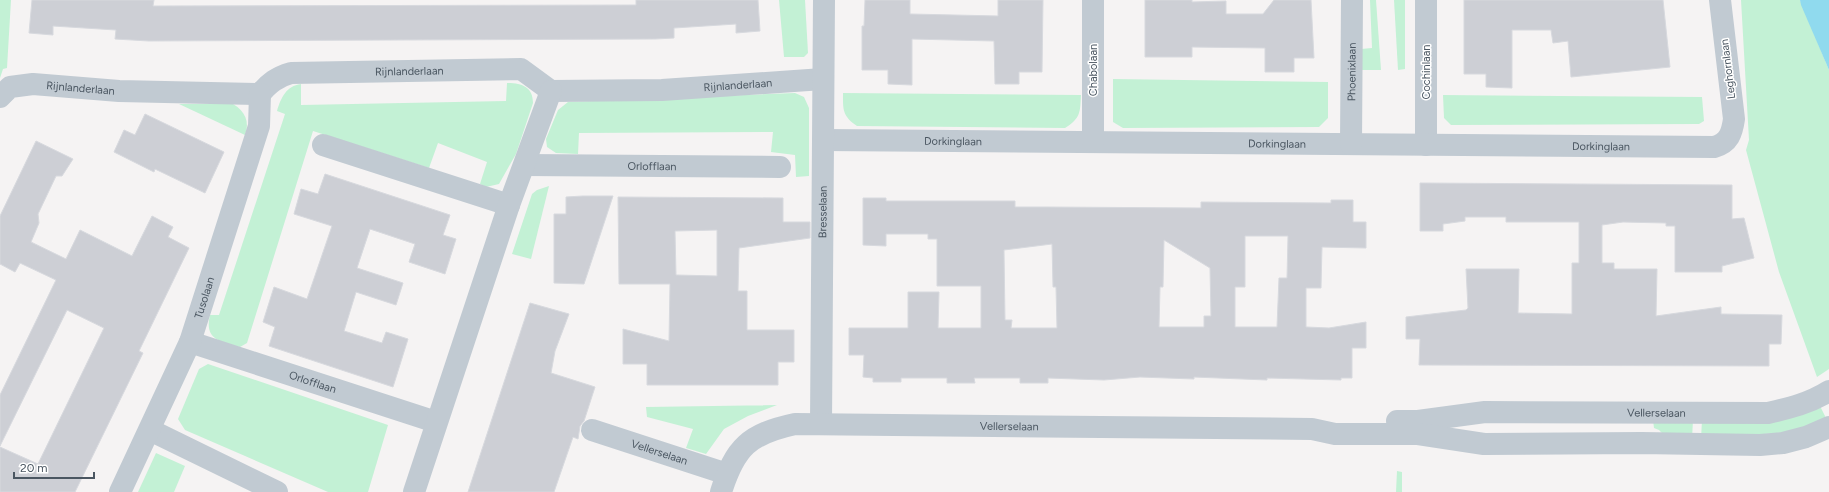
<svg xmlns="http://www.w3.org/2000/svg" width="1829" height="492" font-family="Figtree,sans-serif">
  <rect width="100%" height="100%" fill="#f5f3f3"/>
  <!-- green -->
  <g fill="#c3f1d5">
    <polygon points="0,0 11,0 7,68 3,69 0,78"/>
    <polygon points="779,0 805,0 808,53 804,57 784,57"/>
    <polygon points="1370,0 1376,0 1381,70 1361,70 1361,49 1372,48"/>
    <polygon points="1394,0 1405,0 1405,69 1398,70"/>
    <polygon points="1741,0 1800,0 1829,70 1829,369 1817,377 1779,272 1746,150 1749,140"/>
    <polygon points="1113,79 1328,82 1328,118 1319,127 1123,128 1113,122"/>
    <path d="M 507,83 C 522,83 533,87 533,103 L 516,154 L 499,184 L 486,187 L 480,184 L 487,162 L 438,143 L 429,168 L 313,131 L 247,343 L 240,347 C 220,341 204,340 210,315 L 219,315 L 285,114 L 277,111 C 281,98 286,86 301,84 L 301,105 L 506,101 Z"/>
    <polygon points="795,93 804,97 809,108 809,176 796,177 795,155 771,152 773,132 579,133 578,154 556,153 547,147 546,139 558,110 568,102"/>
    <path d="M 843,93 L 1081,95 C 1080,112 1081,118 1065,128 L 857,126 C 842,116 843,109 843,93 Z"/>
    <polygon points="1443,95 1702,97 1704,121 1699,124 1451,125 1444,118"/>
    <path d="M 179,104 L 233,104 C 245,111 250,122 245,135 Z"/>
    <polygon points="549,186 531,259 512,254 532,194 537,190"/>
    <polygon points="208,364 388,425 368,492 328,492 185,430 178,419 199,369"/>
    <polygon points="1819,404 1827,420 1804,431 1701,439 1702,420"/>
    <polygon points="777,405 748,416 724,429 706,454 686,448 693,429 647,417 646,407"/>
    <polygon points="1653,420 1693,420 1692,439 1668,439 1659,430 1654,428"/>
    <polygon points="156,453 185,466 174,492 138,492"/>
    <polygon points="1397,471 1402,472 1402,492 1396,492"/>
  </g>
  <!-- water -->
  <polygon fill="#90daee" points="1800,0 1829,0 1829,70 1801,5"/>
  <!-- building -->
  <g fill="#cdcfd5" stroke="#d7d9de" fill-rule="evenodd">
    <polygon points="32,0 154,0 153,6 636,5 636,0 758,0 760,31 736,33 736,24 674,28 674,38 655,39 149,41 115,39 116,30 53,26 53,35 29,33"/>
    <polygon points="865,0 910,0 910,14 998,16 998,0 1043,0 1042,72 1019,72 1019,84 995,84 994,41 912,39 912,85 888,84 888,70 862,70 862,26 864,26"/>
    <polygon points="1145,0 1192,0 1192,2 1226,1 1226,14 1263,14 1274,0 1311,0 1314,58 1294,58 1294,72 1265,72 1265,48 1192,47 1192,57 1145,57"/>
    <polygon points="1464,0 1663,0 1670,67 1571,77 1568,41 1553,43 1551,30 1512,30 1512,88 1486,87 1486,74 1464,74"/>
    <polygon points="145,114 224,152 205,193 155,169 154,172 114,152 124,130 135,135"/>
    <polygon points="36,141 73,159 62,176 56,176 38,214 39,223 31,242 66,259 80,230 132,256 152,216 173,227 168,237 189,248 139,351 143,353 75,492 0,492 0,447 38,464 104,328 67,310 0,446 0,395 56,280 20,263 15,272 0,264 0,216"/>
    <polygon points="325,174 450,215 443,235 456,239 445,274 409,262 415,244 370,229 357,268 403,283 396,305 356,292 344,331 382,343 386,332 408,339 393,387 269,346 275,327 263,322 274,287 307,299 332,226 294,214 301,189 318,194"/>
    <polygon points="1420,183 1732,185 1732,219 1744,218 1754,258 1722,266 1722,272 1675,272 1675,226 1666,226 1666,223 1623,222 1602,225 1602,263 1614,263 1614,269 1657,269 1656,316 1721,307 1721,314 1782,315 1781,344 1769,344 1769,366 1419,365 1420,339 1406,339 1406,317 1466,310 1468,308 1466,269 1519,269 1518,313 1572,314 1572,263 1579,263 1579,222 1506,222 1506,217 1465,217 1465,221 1443,224 1443,231 1420,231"/>
    <polygon points="583,196 613,196 584,284 554,283 554,214 566,214 566,197"/>
    <path d="M 618,197 L 783,198 L 783,222 L 810,222 L 810,238 L 739,248 L 738,291 L 747,291 L 747,330 L 794,330 L 794,362 L 778,362 L 778,385 L 647,385 L 647,364 L 623,364 L 623,329 L 669,341 L 670,284 L 619,284 ZM 717,230 L 717,276 L 676,275 L 675,231 Z"/>
    <path d="M 863,198 L 886,198 L 886,201 L 1015,201 L 1015,207 L 1044,207 L 1201,208 L 1201,202 L 1331,203 L 1331,200 L 1353,200 L 1353,222 L 1366,222 L 1366,248 L 1322,247 L 1321,288 L 1306,288 L 1306,327 L 1329,328 L 1366,322 L 1366,348 L 1352,348 L 1352,378 L 1341,378 L 1341,380 L 1267,378 L 1267,380 L 1194,377 L 1194,379 L 1140,377 L 1104,380 L 1048,378 L 1048,383 L 1020,383 L 1020,378 L 974,378 L 975,383 L 947,383 L 947,378 L 901,378 L 901,382 L 873,382 L 873,378 L 863,377 L 864,355 L 849,355 L 849,328 L 908,328 L 908,292 L 939,292 L 938,328 L 981,328 L 981,286 L 937,286 L 937,239 L 928,239 L 928,234 L 886,234 L 886,246 L 863,245 ZM 1245,236 L 1288,236 L 1287,278 L 1279,278 L 1277,327 L 1235,327 L 1235,287 L 1245,287 ZM 1164,240 L 1210,268 L 1211,316 L 1204,316 L 1204,327 L 1159,327 L 1160,287 L 1163,287 ZM 1052,244 L 1053,287 L 1056,287 L 1057,328 L 1011,328 L 1012,320 L 1005,320 L 1004,250 Z"/>
    <polygon points="530,303 569,314 555,351 551,373 595,387 584,421 580,426 578,439 573,437 554,492 468,492"/>
  </g>
  <g fill="none" stroke-linecap="round" stroke-linejoin="round">
    <!-- minor -->
    <g stroke="#c1cad2" stroke-width="22">
      <polyline points="1426,0 1426,145"/>
      <path id="s1" d="M 0,97 L 10,87 L 33,84 L 119,91 L 260,94 C 269,83 277,77 291,73 L 521,69 L 551,91 L 662,90 L 823,79"/>
      <path id="s2" d="M 823,140 L 1714,147 C 1729,143 1732,133 1734,119 L 1720,0"/>
      <polyline points="1093,141 1093,0"/>
      <path id="s3" d="M 1351,144 L 1352,0"/>
      <polyline points="323,145 509,205"/>
      <path id="s4" d="M 525,165 L 780,167"/>
      <path id="s5" d="M 190,342 L 436,422"/>
      <path id="s6" d="M 1397,421 L 1418,421 L 1485,412 L 1768,413 C 1790,408 1810,403 1829,391"/>
      <path id="s7" d="M 821,424 L 824,0"/>
      <polyline points="150,430 277,492"/>
      <path id="s8" d="M 592,430 L 727,474"/>
      <path id="s9" d="M 120,492 L 190,342 L 259,126 L 260,94"/>
      <polyline points="414,492 509,205 551,91"/>
      <path id="s10" d="M 721,492 C 735,447 749,434 795,424 L 1312,429 L 1335,434 L 1418,434 L 1484,444 L 1642,443 L 1760,445 L 1783,443 L 1806,437 L 1829,427"/>
    </g>
  </g>
  <g text-anchor="middle" dominant-baseline="central" stroke-width="3" stroke-linejoin="round" paint-order="stroke">
    <!-- street labels -->
    <g font-size="11" fill="#4a5661" stroke="#fff">
      <text transform="translate(1728 69) rotate(-97)">Leghornlaan</text>
      <text transform="translate(1093 70) rotate(-90)">Chabolaan</text>
      <text stroke="none"><textPath href="#s1" startOffset="421">Rijnlanderlaan</textPath></text>
      <text stroke="none"><textPath href="#s3" startOffset="72">Phoenixlaan</textPath></text>
      <text transform="translate(1426 72) rotate(-90)">Cochinlaan</text>
      <text stroke="none"><textPath href="#s1" startOffset="757">Rijnlanderlaan</textPath></text>
      <text stroke="none"><textPath href="#s1" startOffset="85">Rijnlanderlaan</textPath></text>
      <text stroke="none"><textPath href="#s2" startOffset="130">Dorkinglaan</textPath></text>
      <text stroke="none"><textPath href="#s2" startOffset="454">Dorkinglaan</textPath></text>
      <text stroke="none"><textPath href="#s2" startOffset="778">Dorkinglaan</textPath></text>
      <text stroke="none"><textPath href="#s4" startOffset="127">Orlofflaan</textPath></text>
      <text stroke="none"><textPath href="#s7" startOffset="212">Bresselaan</textPath></text>
      <text stroke="none"><textPath href="#s9" startOffset="212">Tusolaan</textPath></text>
      <text stroke="none"><textPath href="#s5" startOffset="129">Orlofflaan</textPath></text>
      <text stroke="none"><textPath href="#s6" startOffset="260">Vellerselaan</textPath></text>
      <text stroke="none"><textPath href="#s10" startOffset="322">Vellerselaan</textPath></text>
      <text stroke="none"><textPath href="#s8" startOffset="71">Vellerselaan</textPath></text>
    </g>
  </g>
  <!-- scale -->
  <path d="M14 472v6h80v-6" fill="none" stroke="#4a5661" stroke-width="2"/>
  <text x="20" y="472" font-size="12" fill="#4a5661" stroke="#ffffff" stroke-width="3" paint-order="stroke">20 m</text>
</svg>
